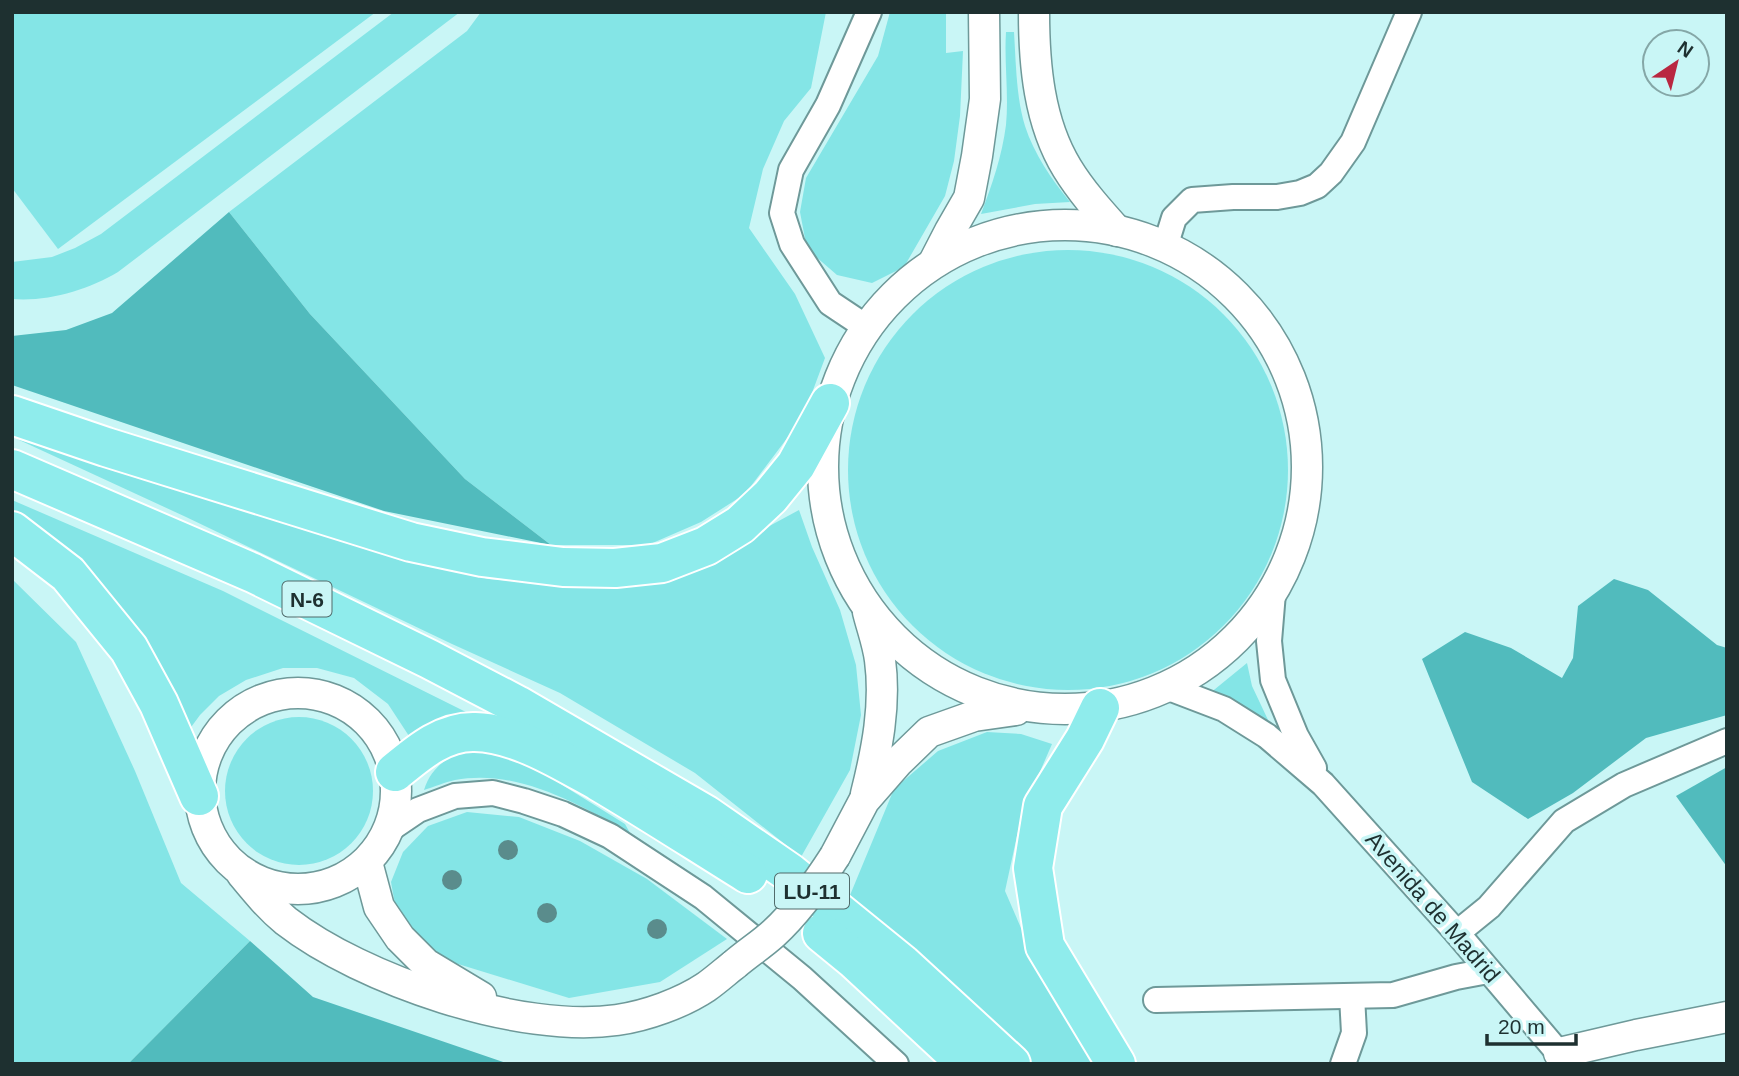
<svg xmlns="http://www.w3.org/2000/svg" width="1739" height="1076" font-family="Helvetica,sans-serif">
  <rect width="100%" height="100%" fill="#c9f6f6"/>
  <!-- green -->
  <g fill="#84e5e6">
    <polygon points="12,12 376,12 58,249 12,188"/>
    <path d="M 394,12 L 460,12 L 118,272 C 88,290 48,302 12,299 L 12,262 L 52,257 L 75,248 L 101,234 Z"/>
    <polygon points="481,12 826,12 811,88 784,121 763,169 749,228 795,294 825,358 803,417 745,494 701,522 648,545 551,545 465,479 310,314 229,212 467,31"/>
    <polygon points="890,12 946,12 946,53 963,51 960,116 954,161 945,196 904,267 872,283 837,275 807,249 800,212 806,178 878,56"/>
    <path d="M 1006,32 L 1014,32 C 1016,63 1016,96 1025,126 C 1034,154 1052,180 1070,202 L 1035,204 L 981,214 C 992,185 1002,156 1006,125 C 1009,94 1004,63 1006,32 Z"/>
    <circle cx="1068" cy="470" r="220"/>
    <polygon points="17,439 284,521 488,579 593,587 675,577 799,510 812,547 840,610 856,665 861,715 850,770 801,857 695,773 560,693 452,644 186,517"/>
    <polygon points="12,500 223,591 478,718 409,736 388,704 354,678 317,668 283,668 246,680 219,696 200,715 186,734 12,515"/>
    <polygon points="12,579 76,642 135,771 181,883 250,941 128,1064 12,1064"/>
    <polygon points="1247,663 1252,686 1269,722 1269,729 1209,694"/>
    <circle cx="299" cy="791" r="74"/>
    <polygon points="987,732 1021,734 1052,744 1022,813 1005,891 1034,958 1094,1064 1029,1064 848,900 894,789 938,751"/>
    <path d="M 468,748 L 499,751 L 535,768 L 625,824 L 630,833 C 578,804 516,768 455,780 C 445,782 434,787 424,790 C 431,767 447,758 468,748 Z"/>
    <polygon points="467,812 519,817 580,841 647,879 727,939 660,982 569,998 445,960 418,943 397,916 391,882 403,852 428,826"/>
  </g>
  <!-- forest -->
  <g fill="#51bbbd">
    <polygon points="229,212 310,314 465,479 551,545 384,511 12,385 12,336 66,330 112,313"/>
    <polygon points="1614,579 1648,590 1717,645 1727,648 1727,715 1646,738 1573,793 1528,819 1472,782 1422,659 1465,632 1511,648 1562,678 1573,658 1578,606"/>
    <polygon points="1727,767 1727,867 1676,796"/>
    <polygon points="250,941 313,997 509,1064 128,1064"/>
  </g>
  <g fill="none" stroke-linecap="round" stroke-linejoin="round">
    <!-- minor casing -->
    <g stroke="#6e9999" stroke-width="28">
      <g id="minor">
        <polyline points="1165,247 1174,218 1192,200 1233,197 1277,197 1300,193 1317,186 1331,173 1353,142 1409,12"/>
        <polyline points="866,327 830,303 792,244 782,213 791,170 828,105 869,12"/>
        <polyline points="1273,593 1269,641 1273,680 1296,736 1314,768"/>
        <polyline points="1169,688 1224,709 1267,736 1323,784 1457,933 1568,1064"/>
        <polyline points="390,829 418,810 455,796 493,793 524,801 563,814 610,836 703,897 802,978 896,1064"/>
        <polyline points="1457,933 1489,907 1564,821 1624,785 1727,741"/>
        <polyline points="1156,1000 1393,995 1456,977 1488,971"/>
        <polyline points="1343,1064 1354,1033 1352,996"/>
      </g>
    </g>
    <!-- tertiary casing -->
    <g stroke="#6e9999" stroke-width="33">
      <g id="tertiary">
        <path d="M 1034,12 C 1034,65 1039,122 1067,168 C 1081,191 1099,211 1117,231"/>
        <circle cx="1065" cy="467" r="242"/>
        <polyline points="934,262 950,231 969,198 977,156 985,99 984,12"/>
        <circle cx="298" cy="791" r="98"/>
        <path d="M 866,794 C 877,750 886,705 880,660 C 878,644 872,628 868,612"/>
        <polyline points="835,856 864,801 898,762 929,732 974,716 1016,710"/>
        <polyline points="367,862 379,907 400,938 426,964 481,997"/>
        <path d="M 242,874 C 256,891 269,907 286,921 C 362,980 521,1034 617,1020 C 646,1016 682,1003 706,987 C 716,980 726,971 735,964"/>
        <polyline points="1559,1053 1636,1035 1727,1017"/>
      </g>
    </g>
    <!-- trunk casing -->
    <g stroke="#fff" stroke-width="42">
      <g id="trunk">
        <polyline points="12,415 106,447 411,542 482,557 563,567 615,568 662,563 706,546 740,525 770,497 796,465 830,403"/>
        <polyline points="12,469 253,573 429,659 517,705 706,815 790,873 902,964 1011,1064"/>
        <polyline points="12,531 68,574 129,649 159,704 199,796"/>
        <polyline points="1100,708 1085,739 1043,806 1033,868 1045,946 1116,1064"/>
        <path d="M 395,772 C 418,753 443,731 475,732 C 517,733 562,761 598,781 C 649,811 698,843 748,874"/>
        <polyline points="822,933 855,960 967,1064"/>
      </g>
    </g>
    <!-- minor -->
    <use href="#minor" stroke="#fff" stroke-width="24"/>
    <!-- tertiary -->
    <use href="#tertiary" stroke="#fff" stroke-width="30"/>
    <!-- trunk -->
    <use href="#trunk" stroke="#8fecec" stroke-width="38"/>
    <!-- tertiary-bridge casing -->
    <g stroke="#6e9999" stroke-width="33" stroke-linecap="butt">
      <path id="tertiary-bridge" d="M 735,964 C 748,953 762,944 774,933 C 798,911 817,884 835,856"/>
    </g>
    <!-- tertiary-bridge -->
    <use href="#tertiary-bridge" stroke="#fff" stroke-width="30"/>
  </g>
  <!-- trees -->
  <g fill="#5a8c8c">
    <circle cx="508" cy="850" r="10"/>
    <circle cx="452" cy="880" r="10"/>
    <circle cx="547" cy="913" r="10"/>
    <circle cx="657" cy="929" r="10"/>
  </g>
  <g text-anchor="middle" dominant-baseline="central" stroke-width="7" stroke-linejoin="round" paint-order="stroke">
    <!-- shield labels -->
    <g fill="#c9f6f6" stroke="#516b6b" stroke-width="2">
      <rect x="282.5" y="581.5" width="49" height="35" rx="5"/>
      <rect x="775" y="873.5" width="74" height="35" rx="5"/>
    </g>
    <g font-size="21" font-weight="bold" fill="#1e3030">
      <text x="307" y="599">N-6</text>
      <text x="812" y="891">LU-11</text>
    </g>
    <!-- street labels -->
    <g font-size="23" fill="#1e3030" stroke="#c9f6f6">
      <text transform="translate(1433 907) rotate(49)">Avenida de Madrid</text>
    </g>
  </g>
  <!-- border -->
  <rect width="1739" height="1076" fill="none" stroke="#1e3030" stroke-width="28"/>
  <!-- north arrow -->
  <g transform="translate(1676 63) rotate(35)"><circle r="33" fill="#c9f6f6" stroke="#85a7a7" stroke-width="2"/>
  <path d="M0-5L12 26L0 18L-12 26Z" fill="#b92841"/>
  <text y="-10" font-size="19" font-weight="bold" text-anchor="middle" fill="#1e3030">N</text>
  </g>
  <!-- scale -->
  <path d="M1487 1034v10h89v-10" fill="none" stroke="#1e3030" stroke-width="3.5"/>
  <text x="1498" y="1034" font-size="21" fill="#1e3030" stroke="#c9f6f6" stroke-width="5" paint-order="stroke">20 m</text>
</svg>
